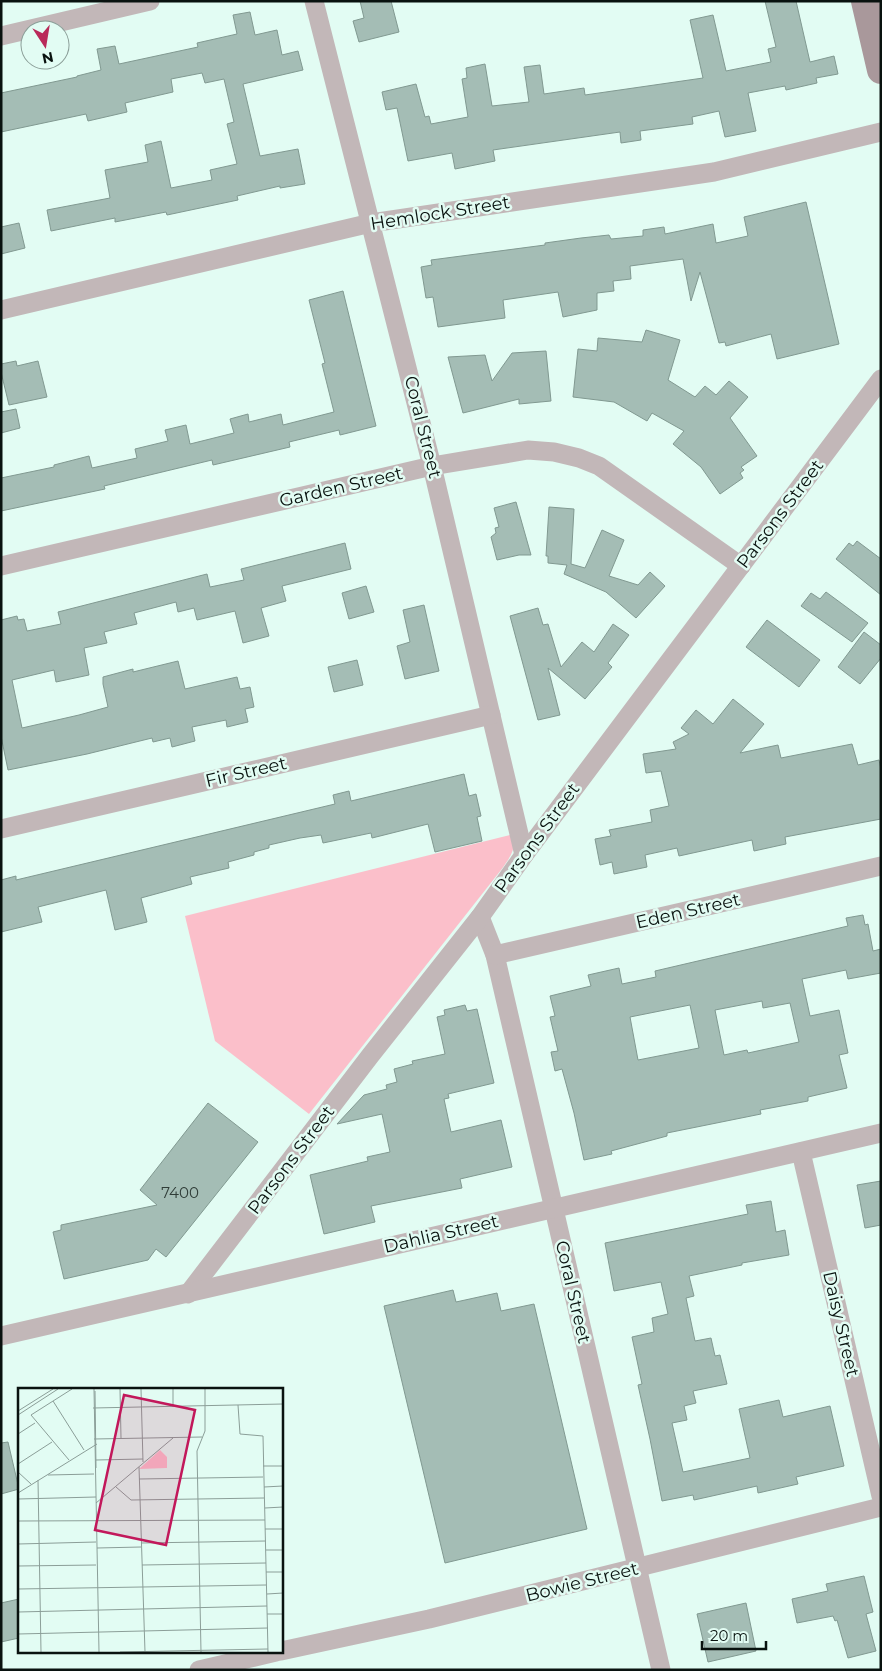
<svg xmlns="http://www.w3.org/2000/svg" width="882" height="1671" font-family="Montserrat,sans-serif">
  <rect width="100%" height="100%" fill="#e2fcf3"/>
  <!-- green -->
  <path fill="#fbbfca" d="M 514,834 C 517,848 509,859 501,870 L 309,1114 L 215,1041 L 185,916 Z"/>
  <!-- building -->
  <g fill="#a4bdb5" stroke="#819991" fill-rule="evenodd">
    <polygon points="360,1 391,1 399,32 359,42 353,21 364,18"/>
    <polygon points="765,1 796,1 810,62 834,56 838,74 816,78 817,83 786,90 785,86 748,93 756,131 725,137 719,111 692,117 693,124 640,131 641,140 621,143 620,132 493,150 495,161 455,169 452,153 408,161 397,108 386,110 382,92 416,84 425,117 429,116 431,124 468,117 462,79 467,78 466,68 485,64 492,106 529,102 524,67 540,65 544,94 584,88 585,95 703,78 690,20 713,15 726,71 771,62 768,49 776,47"/>
    <polygon points="250,12 255,35 277,30 282,55 298,51 303,70 243,84 260,156 298,149 305,184 280,188 280,186 237,196 238,200 167,215 166,212 115,222 115,218 51,231 47,210 110,198 105,170 148,162 145,145 161,141 171,188 212,180 210,170 237,164 227,124 234,122 224,79 205,83 202,73 171,79 173,92 125,103 127,112 88,121 86,114 1,132 1,93 77,77 77,76 101,70 97,49 115,46 119,64 198,47 197,43 237,34 233,15"/>
    <polygon points="806,202 839,344 777,359 771,334 726,346 725,342 719,343 700,272 691,301 683,259 630,266 631,279 613,281 614,291 597,293 597,310 563,317 558,292 503,300 505,318 438,327 433,297 426,298 421,267 432,265 431,260 545,245 545,243 581,238 609,235 611,239 643,236 643,230 664,227 665,234 713,224 716,243 748,236 744,217"/>
    <polygon points="19,223 25,248 1,254 1,227"/>
    <polygon points="343,291 376,426 340,435 339,430 289,442 290,447 213,465 212,460 104,486 105,489 1,511 1,478 54,467 54,465 89,456 92,468 137,458 135,449 168,441 165,430 186,425 190,444 234,433 230,419 248,414 249,422 281,414 283,425 334,412 322,364 325,363 309,300"/>
    <polygon points="646,330 680,340 668,380 695,397 705,386 716,395 729,381 748,397 730,418 757,456 741,467 744,470 740,473 743,478 720,494 701,467 673,444 684,431 652,413 647,421 614,402 573,397 578,349 597,351 598,338 642,342"/>
    <polygon points="546,351 551,401 519,404 519,399 463,413 448,357 485,355 492,381 512,353"/>
    <polygon points="16,361 17,366 38,361 47,397 9,405 1,372 1,364"/>
    <polygon points="16,409 20,428 1,433 1,412"/>
    <polygon points="516,502 531,555 519,555 497,560 491,537 496,533 495,528 499,527 494,508"/>
    <polygon points="549,507 574,509 571,564 585,568 602,530 624,540 609,576 638,585 650,572 665,586 636,618 606,592 564,574 567,565 548,563 548,556 546,556"/>
    <polygon points="857,541 881,559 881,595 836,559 849,543 853,546"/>
    <polygon points="345,543 351,569 282,586 286,601 261,608 269,636 243,643 235,611 197,620 194,608 178,612 176,602 134,613 137,624 104,632 107,643 84,648 89,675 56,682 54,670 12,680 22,728 79,715 108,707 103,684 103,677 133,669 133,672 178,661 185,689 237,677 240,689 250,687 254,707 245,709 248,722 227,727 226,720 192,727 195,741 172,747 170,738 153,742 152,738 87,754 8,770 1,736 1,620 17,616 18,620 24,619 27,631 61,624 58,612 207,574 210,587 244,580 241,569"/>
    <polygon points="366,586 374,612 349,619 342,593"/>
    <polygon points="826,592 868,623 852,642 801,606 811,593 820,599"/>
    <polygon points="424,605 439,671 405,679 397,646 410,642 403,610"/>
    <polygon points="538,608 543,625 548,624 561,667 582,642 594,652 613,624 629,635 608,663 612,667 585,699 548,668 560,715 538,720 510,616"/>
    <polygon points="767,620 820,660 799,687 746,647"/>
    <polygon points="864,632 881,645 881,658 860,684 838,667"/>
    <polygon points="357,660 363,685 334,692 328,667"/>
    <polygon points="733,699 764,724 740,753 778,745 781,758 852,744 858,765 879,760 881,769 881,819 785,837 786,844 754,851 752,840 679,856 677,848 645,855 647,867 614,874 612,862 600,865 595,839 611,836 609,830 652,822 650,810 669,806 661,771 646,773 643,754 676,749 673,742 689,734 681,728 696,710 713,724"/>
    <polygon points="464,774 469,796 476,794 481,816 477,817 482,841 435,852 428,824 372,838 371,833 323,843 321,835 300,838 269,845 269,848 254,852 254,855 228,862 229,868 190,877 192,884 141,898 147,922 115,930 106,890 38,907 42,922 1,932 1,880 16,876 16,880 335,804 333,795 349,791 351,801"/>
    <path d="M 863,915 L 865,925 L 868,924 L 873,951 L 881,949 L 881,973 L 848,979 L 846,970 L 802,979 L 810,1016 L 839,1010 L 848,1053 L 839,1055 L 847,1088 L 808,1097 L 808,1101 L 760,1110 L 761,1114 L 667,1133 L 667,1136 L 611,1151 L 612,1154 L 584,1160 L 574,1113 L 562,1069 L 555,1071 L 551,1052 L 558,1051 L 550,1017 L 555,1016 L 550,996 L 591,986 L 588,975 L 619,968 L 622,984 L 656,977 L 655,971 L 848,926 L 846,918 ZM 762,1001 L 763,1008 L 790,1003 L 799,1042 L 748,1053 L 747,1050 L 724,1055 L 715,1010 ZM 690,1005 L 699,1048 L 638,1060 L 630,1017 Z"/>
    <polygon points="465,1005 467,1011 477,1009 494,1083 448,1094 449,1098 444,1099 451,1132 501,1120 512,1167 460,1179 462,1188 371,1206 375,1222 324,1234 310,1175 368,1161 367,1157 390,1152 382,1114 337,1124 364,1095 387,1089 386,1085 397,1082 394,1069 413,1064 412,1061 445,1054 437,1017 445,1015 444,1010"/>
    <polygon points="208,1103 258,1142 166,1257 156,1249 148,1260 64,1279 53,1232 61,1230 61,1225 157,1205 140,1190"/>
    <polygon points="881,1181 881,1225 865,1228 857,1185"/>
    <polygon points="771,1201 776,1232 785,1230 789,1255 742,1263 742,1265 689,1276 694,1296 686,1298 695,1341 711,1338 715,1356 720,1355 727,1384 693,1391 696,1403 684,1406 687,1420 672,1423 683,1472 750,1458 739,1409 779,1400 783,1417 830,1406 844,1466 796,1477 798,1484 758,1493 757,1486 694,1500 693,1495 662,1501 650,1439 638,1385 642,1384 632,1337 654,1332 652,1318 668,1314 661,1282 614,1291 605,1243 748,1214 746,1205"/>
    <polygon points="453,1290 456,1302 497,1293 501,1311 534,1304 587,1529 445,1563 384,1306"/>
    <polygon points="8,1442 19,1489 1,1494 1,1443"/>
    <polygon points="864,1576 873,1612 866,1614 876,1651 848,1658 837,1620 835,1621 833,1616 797,1623 792,1599 828,1591 826,1584"/>
    <polygon points="19,1599 19,1638 1,1642 1,1603"/>
    <polygon points="746,1603 756,1651 708,1662 697,1614"/>
  </g>
  <g fill="none" stroke-linecap="round" stroke-linejoin="round">
    <!-- street -->
    <g stroke="#c2b7b8" stroke-width="19">
      <polyline points="314,1 432,466 524,855"/>
      <polyline points="1,36 150,1"/>
      <polyline points="1,310 371,223 714,172 881,132"/>
      <polyline points="1,566 432,466 528,450 554,452 579,458 599,466 741,566"/>
      <polyline points="1,829 491,715"/>
      <polyline points="480,917 495,955 661,1670"/>
      <polyline points="495,955 881,866"/>
      <polyline points="801,1152 881,1496"/>
      <polyline points="188,1294 370,1056 480,917 524,855 881,379"/>
      <polyline points="1,1336 881,1133"/>
      <polyline points="281,1651 429,1619 881,1507"/>
      <polyline points="199,1670 276,1652"/>
    </g>
    <!-- secondary -->
    <polyline stroke="#a9989b" stroke-width="28" points="865,1 881,70"/>
  </g>
  <g text-anchor="middle" dominant-baseline="central" stroke-width="5" stroke-linejoin="round" paint-order="stroke">
    <!-- number labels -->
    <g font-size="15" fill="#303d38">
      <text x="180" y="1192">7400</text>
    </g>
    <!-- street labels -->
    <g font-size="18" fill="#09120f" stroke="#e2fcf3">
      <text transform="translate(440 213) rotate(-9)">Hemlock Street</text>
      <text transform="translate(423 427) rotate(76)">Coral Street</text>
      <text transform="translate(341 487) rotate(-13)">Garden Street</text>
      <text transform="translate(780 514) rotate(-53)">Parsons Street</text>
      <text transform="translate(246 772) rotate(-13)">Fir Street</text>
      <text transform="translate(537 838) rotate(-54)">Parsons Street</text>
      <text transform="translate(688 911) rotate(-13)">Eden Street</text>
      <text transform="translate(291 1160) rotate(-53)">Parsons Street</text>
      <text transform="translate(441 1234) rotate(-13)">Dahlia Street</text>
      <text transform="translate(573 1292) rotate(77)">Coral Street</text>
      <text transform="translate(841 1324) rotate(77)">Daisy Street</text>
      <text transform="translate(582 1582) rotate(-14)">Bowie Street</text>
    </g>
  </g>
  <!-- overview -->
  <g transform="translate(18 1388)">
    <rect width="265" height="265" fill="#e2fcf3"/>
    <path d="M 142,62 L 149,69 L 149,80 L 121,81 Z" fill="#fbbfca"/>
    <path fill="none" stroke="#8b9e98" stroke-width="1" d="M 76,1 L 81,264M 102,1 L 103,50M 123,1 L 125,74M 155,1 L 155,19M 77,3 L 78,80M 35,13 L 66,62M 220,17 L 222,46 L 245,48 L 250,264M 75,20 L 265,16M 0,23 L 35,1M 0,27 L 40,1M 0,46 L 17,35M 76,51 L 184,49M 51,72 L 13,27 L 54,1M 78,72 L 125,71M 0,76 L 34,54M 245,78 L 265,78M 121,79 L 127,264M 0,84 L 13,96M 30,87 L 76,86M 121,91 L 245,89M 20,92 L 23,264M 98,99 L 113,112 L 246,110M 246,99 L 265,98M 0,105 L 79,56M 0,111 L 78,109M 78,115 L 155,50M 247,120 L 265,119M 0,133 L 247,132M 247,141 L 265,141M 123,155 L 248,153M 0,156 L 78,154M 79,160 L 123,159M 248,162 L 265,162M 124,177 L 248,175M 0,178 L 78,177M 248,184 L 265,184M 0,201 L 248,197M 249,206 L 265,205M 0,224 L 249,218M 249,226 L 265,226M 0,246 L 250,240M 102,264 L 250,261M 183,264 L 179,63 L 187,43 L 187,1"/>
    <path fill="#c2185b" fill-opacity="0.15" stroke="#c2185b" stroke-width="2.5" d="M 106,7 L 177,22 L 148,157 L 77,142 Z"/>
    <rect width="265" height="265" fill="none" stroke="#09120f" stroke-width="2.5"/>
  </g>
  <!-- border -->
  <rect width="882" height="1671" fill="none" stroke="#09120f" stroke-width="5"/>
  <!-- north arrow -->
  <g transform="translate(45 45) rotate(168)"><circle r="24" fill="#e2fcf3" stroke="#8b9e98"/>
  <path d="M0-4L9 19L0 12L-9 19Z" fill="#b92a5a"/>
  <text y="-8" font-size="14" font-weight="bold" text-anchor="middle" fill="#09120f">N</text>
  </g>
  <!-- scale -->
  <path d="M702 1641v8h64v-8" fill="none" stroke="#09120f" stroke-width="2.5"/>
  <text x="710" y="1641" font-size="15" fill="#09120f" stroke="#e2fcf3" stroke-width="4" paint-order="stroke">20 m</text>
</svg>
